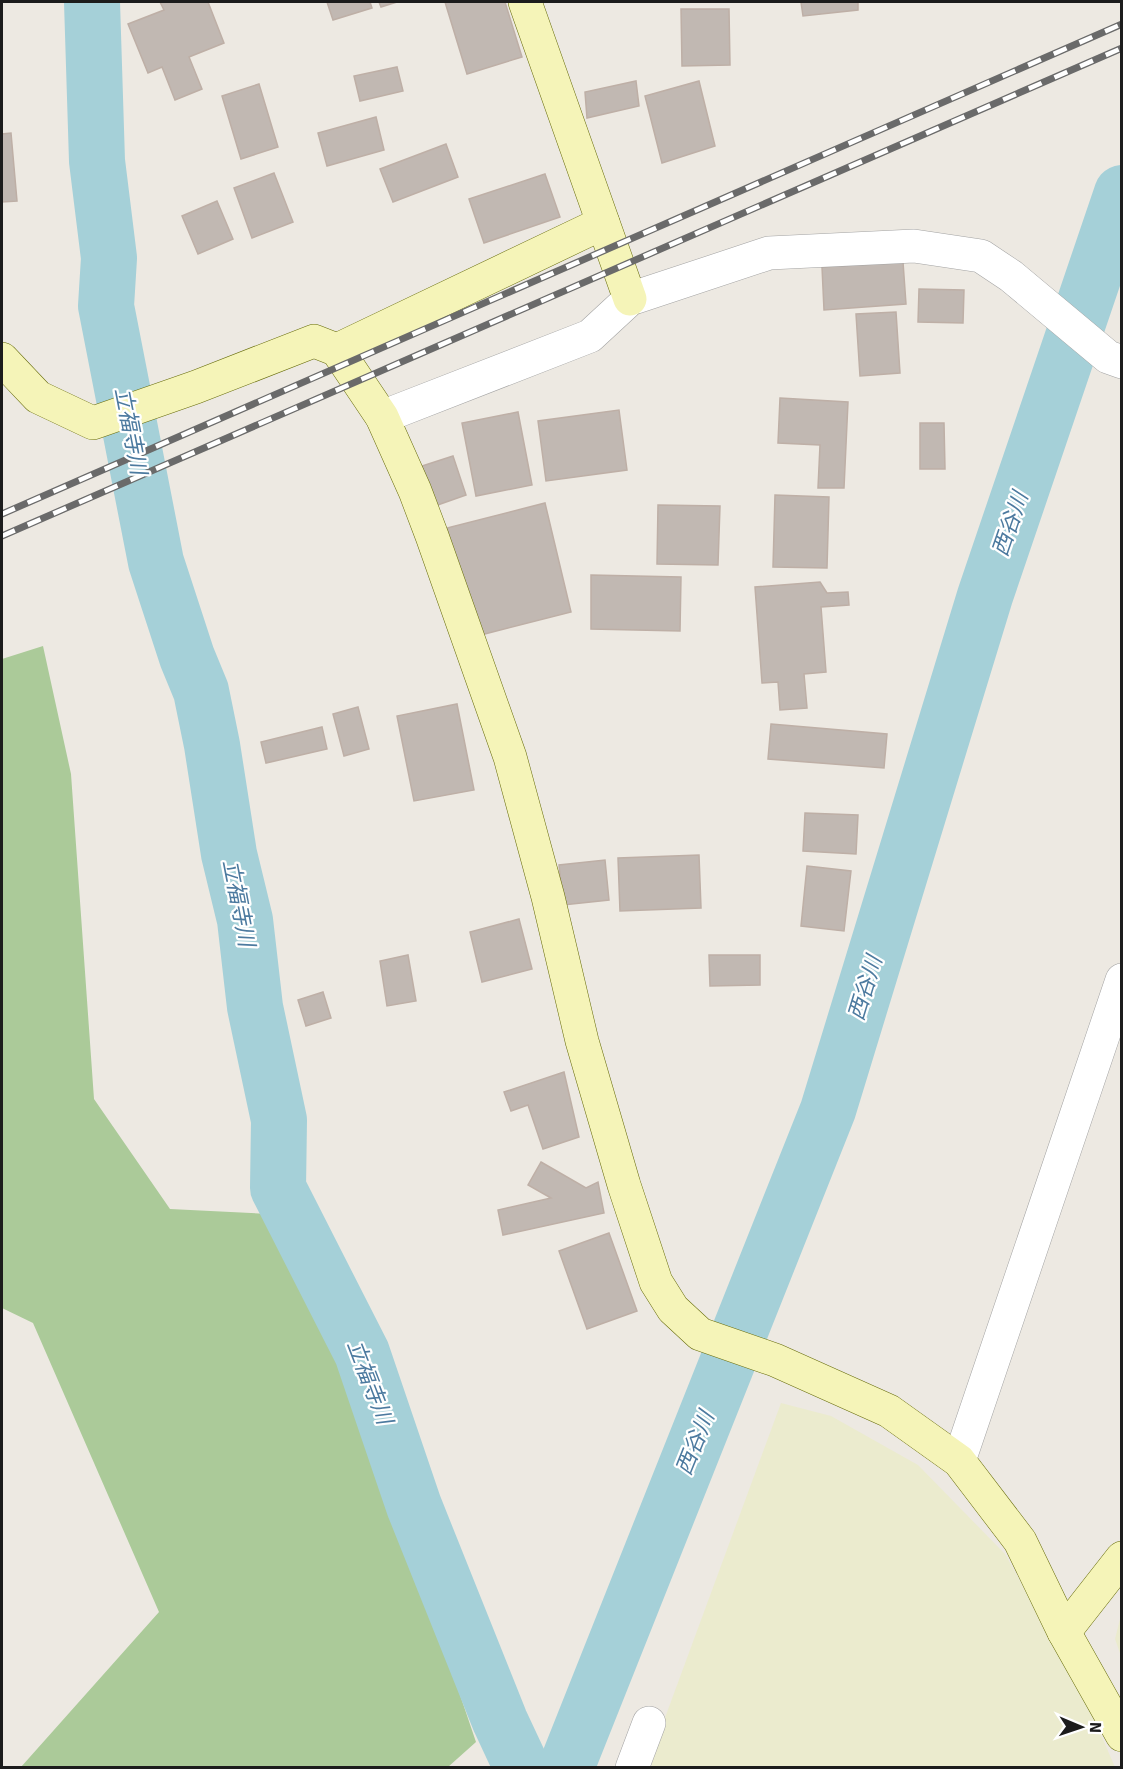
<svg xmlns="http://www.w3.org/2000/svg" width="1123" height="1769" font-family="Signika,'Noto Sans JP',sans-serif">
  <rect width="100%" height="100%" fill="#ede9e2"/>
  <!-- farmland -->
  <g fill="#ebebce">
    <polygon points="781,1403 831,1416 918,1465 1005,1554 1084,1696 1115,1767 651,1768 659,1734"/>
    <polygon points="1121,1615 1121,1656 1115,1639"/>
  </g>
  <!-- forest -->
  <polygon fill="#abca99" points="43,646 71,774 94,1099 170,1209 289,1215 354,1369 372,1435 476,1742 448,1767 21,1767 159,1612 33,1323 2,1308 2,659"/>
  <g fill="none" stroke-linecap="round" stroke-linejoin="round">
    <!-- river -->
    <g stroke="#a5d0d8" stroke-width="56">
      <polyline points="92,2 97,161 109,258 106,306 156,562 187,657 201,691 212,745 229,854 245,920 255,1007 279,1120 278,1188 362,1353 414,1506 500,1721 522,1768"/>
      <polyline points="566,1768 828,1110 985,596 1122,193"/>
    </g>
  </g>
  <!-- building -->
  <g fill="#c1b8b2" stroke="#beafa6" stroke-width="1.5">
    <polygon points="160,2 208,2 224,43 189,57 202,89 175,100 162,67 148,73 128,24 164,10"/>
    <polygon points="327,2 370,2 372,8 333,20"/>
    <polygon points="379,2 397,2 381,7"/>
    <polygon points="445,2 505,2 522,57 467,74"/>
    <polygon points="801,2 858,2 858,10 803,16"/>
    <polygon points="681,9 729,9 730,65 682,66"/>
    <polygon points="397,67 403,91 360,101 354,76"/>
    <polygon points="636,81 639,106 587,118 585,92"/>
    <polygon points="699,81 715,146 662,163 645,96"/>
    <polygon points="259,84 278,147 241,159 222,96"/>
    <polygon points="376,117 384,150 327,166 318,133"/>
    <polygon points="11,133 17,201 2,202 2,134"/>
    <polygon points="446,144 458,177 393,202 380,169"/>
    <polygon points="274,173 293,222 252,238 234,188"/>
    <polygon points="545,174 560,217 484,243 469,199"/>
    <polygon points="217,201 233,239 198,254 182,216"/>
    <polygon points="903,262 906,304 824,310 822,267"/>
    <polygon points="919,289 964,290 963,323 918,322"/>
    <polygon points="896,312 900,373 860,376 856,314"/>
    <polygon points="780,398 848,402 844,488 818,488 820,445 778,443"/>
    <polygon points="619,410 627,470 546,481 538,421"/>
    <polygon points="518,412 532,485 476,496 462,423"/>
    <polygon points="920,423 944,423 945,469 920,469"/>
    <polygon points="453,456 466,495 432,507 419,467"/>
    <polygon points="775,495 829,497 827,568 773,567"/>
    <polygon points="545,503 571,612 473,637 447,528"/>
    <polygon points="658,505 720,506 718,565 657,564"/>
    <polygon points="591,575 681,577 680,631 591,629"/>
    <polygon points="820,582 827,593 848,592 849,605 821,607 826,672 804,674 807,708 780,710 778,682 762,683 755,587"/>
    <polygon points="457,704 474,790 414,801 397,716"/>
    <polygon points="358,707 369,749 344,756 333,714"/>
    <polygon points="771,724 887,734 884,768 768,759"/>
    <polygon points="322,727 327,749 266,763 261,742"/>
    <polygon points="805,813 858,815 856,854 803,851"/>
    <polygon points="699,855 701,908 620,911 618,858"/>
    <polygon points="605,860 609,900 563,905 559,865"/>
    <polygon points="807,866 851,871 844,931 801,926"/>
    <polygon points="519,919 532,969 482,982 470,932"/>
    <polygon points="408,955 416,1001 387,1006 380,961"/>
    <polygon points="709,955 760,955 760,985 710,986"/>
    <polygon points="323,992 331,1018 306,1026 298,1000"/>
    <polygon points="564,1072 579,1137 543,1149 528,1105 511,1111 504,1092"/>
    <polygon points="541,1162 586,1188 598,1182 604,1213 503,1235 498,1210 551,1198 528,1185"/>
    <polygon points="609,1233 637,1311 587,1329 559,1251"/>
  </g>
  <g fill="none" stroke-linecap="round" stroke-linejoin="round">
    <!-- street casing -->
    <g stroke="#a3a3a3" stroke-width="34">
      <g id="street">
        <polyline points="382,417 590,336 630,299 769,253 914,246 981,256 1011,276 1108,357 1122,362"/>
        <polyline points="959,1461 1122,980"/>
        <polyline points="632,1768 649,1723"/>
      </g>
    </g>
    <!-- secondary casing -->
    <g stroke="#676c0b" stroke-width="34">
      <g id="secondary">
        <polyline points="525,2 630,299"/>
        <polyline points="337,350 603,223"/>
        <polyline points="2,359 38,397 93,423 196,387 314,341 337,350 382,417 415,491 432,536 510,757 548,897 582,1041 624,1185 656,1282 673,1309 700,1334 775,1360 889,1411 959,1461 1020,1541 1064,1632 1122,1735"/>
        <polyline points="1064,1632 1122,1558"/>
      </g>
    </g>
    <!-- street -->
    <use href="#street" stroke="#fff" stroke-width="33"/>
    <!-- secondary -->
    <use href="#secondary" stroke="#f5f4b8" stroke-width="33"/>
    <!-- rail casing -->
    <g stroke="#6a6a6a" stroke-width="7">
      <g id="rail">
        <polyline points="2,514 1122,24"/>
        <polyline points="2,536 1122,48"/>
      </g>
    </g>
    <!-- rail -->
    <use href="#rail" stroke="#fff" stroke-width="4.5" stroke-dasharray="14" stroke-linecap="butt"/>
  </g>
  <g text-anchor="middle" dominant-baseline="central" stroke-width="4.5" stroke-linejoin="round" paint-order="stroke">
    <!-- water labels -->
    <g font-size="22" font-style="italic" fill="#4c7a9f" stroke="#fff">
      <text transform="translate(131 431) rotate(79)">立福寺川</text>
      <text transform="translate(1010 524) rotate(-71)">西谷川</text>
      <text transform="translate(239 903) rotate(79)">立福寺川</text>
      <text transform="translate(865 988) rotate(-73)">西谷川</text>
      <text transform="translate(370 1382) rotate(69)">立福寺川</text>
      <text transform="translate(695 1443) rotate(-68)">西谷川</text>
    </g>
  </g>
  <!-- border -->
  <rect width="1123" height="1769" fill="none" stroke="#1c1c1c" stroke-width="6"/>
  <!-- north arrow -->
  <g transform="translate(1081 1727) rotate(92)" stroke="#ffffff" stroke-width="4.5" paint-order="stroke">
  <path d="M0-4.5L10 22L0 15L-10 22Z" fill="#1c1c1c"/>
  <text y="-9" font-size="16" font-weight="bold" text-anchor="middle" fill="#1c1c1c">N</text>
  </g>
</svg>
